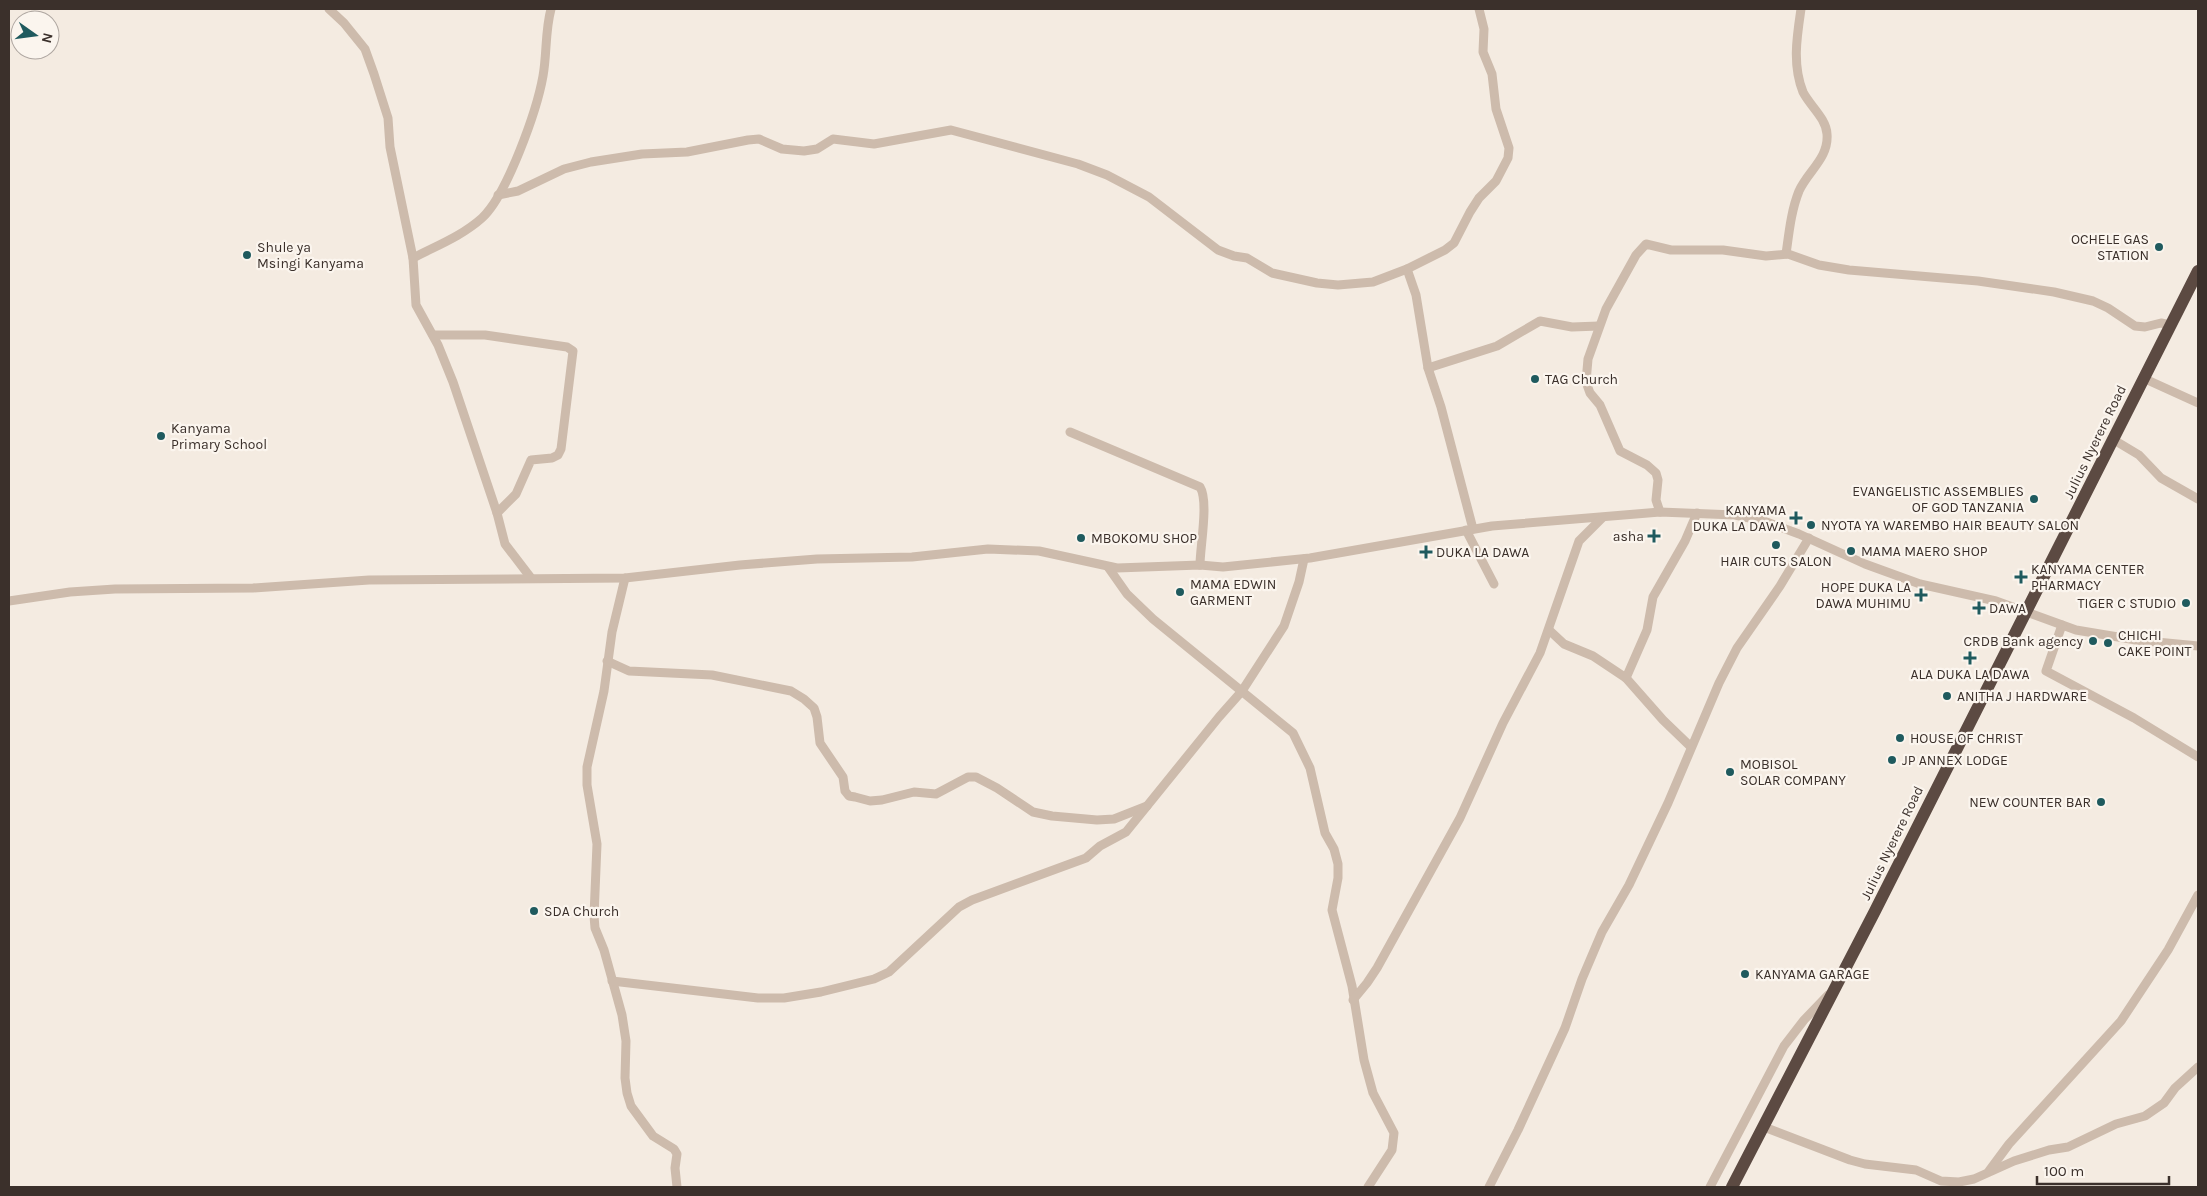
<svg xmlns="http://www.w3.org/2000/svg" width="2207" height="1196" font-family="Karla,sans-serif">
  <rect width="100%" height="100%" fill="#f4ebe1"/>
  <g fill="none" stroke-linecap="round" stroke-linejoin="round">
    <!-- minor -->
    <g stroke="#cdbbac" stroke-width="9">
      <polyline points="329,9 344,23 365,49 374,74 388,118 390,147 413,258 416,305 438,345 453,382 497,513 505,544 531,578"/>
      <polyline points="498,195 518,191 564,169 591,162 642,154 687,152 748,140 759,139 782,149 804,151 817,149 833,139 874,144 951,130 1078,164 1107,175 1149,197 1218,250 1234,256 1247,258 1272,273 1317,283 1338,285 1373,282 1407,269 1445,250 1454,243 1470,212 1479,198 1496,181 1508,158 1509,148 1496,109 1492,74 1483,52 1484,29 1479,9"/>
      <path d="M 1786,254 C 1789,233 1791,211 1799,191 C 1808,171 1829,158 1827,134 C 1826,118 1810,106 1803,92 C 1792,65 1797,36 1801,9"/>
      <path d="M 413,258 C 436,246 462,236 482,218 C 507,195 537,110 543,76 C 547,54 545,31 551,9"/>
      <polyline points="1407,269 1416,295 1428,368 1441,407 1473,529"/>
      <polyline points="433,335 485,335 567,347 573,351 561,449 558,455 552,458 531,460 516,494 497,513"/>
      <polyline points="1428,368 1497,346 1540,321 1572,327 1599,326"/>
      <polyline points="2143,378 2198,403"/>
      <path d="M 1070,432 L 1200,487 C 1209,501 1200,547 1200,565"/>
      <polyline points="2114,440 2139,455 2161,478 2198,499"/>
      <polyline points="1660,512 1656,500 1658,480 1656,473 1647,465 1620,451 1600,405 1590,393 1586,382 1588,359 1606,309 1636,255 1646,244 1671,250 1723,250 1766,256 1788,254 1819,265 1849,270 1978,281 2054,292 2093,301 2108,308 2135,326 2145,327 2161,323 2171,325"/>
      <polyline points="1466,530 1494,584"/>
      <polyline points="1108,567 1127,594 1153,619 1293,733 1310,768 1325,833 1334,849 1338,864 1338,878 1332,910 1352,986 1364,1060 1373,1093 1394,1133 1392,1150 1368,1187"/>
      <polyline points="625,578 612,632 604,691 587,767 587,785 597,844 594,916 595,928 604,950 622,1015 626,1041 625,1078 627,1093 631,1106 653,1136 674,1149 677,1154 675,1168 677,1187"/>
      <polyline points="9,601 70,592 115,589 253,588 369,580 625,578 740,565 817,559 912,557 988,549 1039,551 1117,568 1200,565 1223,567 1310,558 1492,526 1660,512 1735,515 1764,521 1799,534 1865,564 1920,584 1996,601 2076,630 2136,640 2198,646"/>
      <polyline points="2062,625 2046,671 2134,718 2198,757"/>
      <polyline points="1549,630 1564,644 1593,656 1626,678 1663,720 1691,747"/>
      <polyline points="607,661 629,671 712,675 791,691 804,699 814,708 817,717 820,743 843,777 845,791 849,796 855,797 870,801 882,800 914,792 936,794 968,777 976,777 997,788 1033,812 1052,816 1097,820 1114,819 1147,806"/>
      <polyline points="1626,678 1647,630 1653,597 1685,541 1697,513"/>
      <polyline points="612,981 758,998 784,998 821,992 874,979 889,972 959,907 972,900 1086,858 1100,846 1126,832 1219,717 1242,691 1284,626 1299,582 1304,559"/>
      <polyline points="1353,1000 1367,983 1377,968 1460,818 1503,723 1540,653 1579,541 1602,518"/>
      <polyline points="1764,1127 1850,1160 1865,1164 1916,1170 1941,1181 1959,1182 1974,1179 2014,1161 2049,1150 2068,1147 2116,1124 2145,1116 2164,1103 2175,1088 2198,1067"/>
      <polyline points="1989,1171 2009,1144 2121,1021 2168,950 2198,895"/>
      <polyline points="1489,1187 1518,1130 1565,1028 1582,979 1602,932 1629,885 1668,803 1719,683 1737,648 1780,586 1809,538"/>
      <polyline points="1710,1187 1784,1046 1804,1020 1828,995"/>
    </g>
    <!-- highway -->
    <polyline stroke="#5c4a42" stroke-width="12" points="1732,1187 1875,911 2198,271"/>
  </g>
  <!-- markers -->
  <g fill="#1f5a5e" stroke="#fbf5ee" stroke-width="2">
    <circle cx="2159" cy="247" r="5"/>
    <circle cx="247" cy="255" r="5"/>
    <circle cx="1535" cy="379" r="5"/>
    <circle cx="161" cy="436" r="5"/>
    <circle cx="2034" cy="499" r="5"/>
    <path d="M1793.5 510.5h5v5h5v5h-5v5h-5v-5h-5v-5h5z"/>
    <circle cx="1811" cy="525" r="5"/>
    <path d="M1651.5 528.5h5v5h5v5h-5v5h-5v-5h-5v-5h5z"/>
    <circle cx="1081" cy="538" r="5"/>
    <circle cx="1776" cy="545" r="5"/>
    <circle cx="1851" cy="551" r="5"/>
    <path d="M1423.5 544.5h5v5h5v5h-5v5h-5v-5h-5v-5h5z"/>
    <path d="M2018.5 569.5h5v5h5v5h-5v5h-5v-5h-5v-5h5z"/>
    <circle cx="1180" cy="592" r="5"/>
    <path d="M1918.5 587.5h5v5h5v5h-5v5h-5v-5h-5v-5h5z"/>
    <circle cx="2186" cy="603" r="5"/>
    <path d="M1976.5 600.5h5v5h5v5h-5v5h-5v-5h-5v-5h5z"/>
    <circle cx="2093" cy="641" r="5"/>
    <circle cx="2108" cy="643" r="5"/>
    <path d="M1967.5 650.5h5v5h5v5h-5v5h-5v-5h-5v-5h5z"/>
    <circle cx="1947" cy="696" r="5"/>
    <circle cx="1900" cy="738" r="5"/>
    <circle cx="1892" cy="760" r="5"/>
    <circle cx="1730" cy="772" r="5"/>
    <circle cx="2101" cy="802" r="5"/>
    <circle cx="534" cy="911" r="5"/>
    <circle cx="1745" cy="974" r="5"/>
  </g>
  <g text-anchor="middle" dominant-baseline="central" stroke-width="4.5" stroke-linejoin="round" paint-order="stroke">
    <!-- poi labels -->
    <g font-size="14" fill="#3b302b" stroke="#fbf5ee" text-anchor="start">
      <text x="2149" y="239" text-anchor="end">OCHELE GAS<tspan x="2149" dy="16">STATION</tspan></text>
      <text x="257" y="247">Shule ya<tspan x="257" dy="16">Msingi Kanyama</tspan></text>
      <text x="1545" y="379">TAG Church</text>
      <text x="171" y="428">Kanyama<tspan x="171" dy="16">Primary School</tspan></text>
      <text x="2024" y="491" text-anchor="end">EVANGELISTIC ASSEMBLIES<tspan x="2024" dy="16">OF GOD TANZANIA</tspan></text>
      <text x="1786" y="510" text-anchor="end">KANYAMA<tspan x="1786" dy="16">DUKA LA DAWA</tspan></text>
      <text x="1821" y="525">NYOTA YA WAREMBO HAIR BEAUTY SALON</text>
      <text x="1644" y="536" text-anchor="end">asha</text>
      <text x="1091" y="538">MBOKOMU SHOP</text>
      <text x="1861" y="551">MAMA MAERO SHOP</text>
      <text x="1436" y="552">DUKA LA DAWA</text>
      <text x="1776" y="561" text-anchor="middle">HAIR CUTS SALON</text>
      <text x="2031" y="569">KANYAMA CENTER<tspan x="2031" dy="16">PHARMACY</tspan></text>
      <text x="1190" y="584">MAMA EDWIN<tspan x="1190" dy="16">GARMENT</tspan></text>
      <text x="1911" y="587" text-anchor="end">HOPE DUKA LA<tspan x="1911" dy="16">DAWA MUHIMU</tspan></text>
      <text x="2176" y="603" text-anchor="end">TIGER C STUDIO</text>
      <text x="1989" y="608">DAWA</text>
      <text x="2118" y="635">CHICHI<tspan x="2118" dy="16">CAKE POINT</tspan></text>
      <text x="2083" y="641" text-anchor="end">CRDB Bank agency</text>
      <text x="1970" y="674" text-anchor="middle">ALA DUKA LA DAWA</text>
      <text x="1957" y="696">ANITHA J HARDWARE</text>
      <text x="1910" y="738">HOUSE OF CHRIST</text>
      <text x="1902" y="760">JP ANNEX LODGE</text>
      <text x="1740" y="764">MOBISOL<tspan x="1740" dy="16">SOLAR COMPANY</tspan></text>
      <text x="2091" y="802" text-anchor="end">NEW COUNTER BAR</text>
      <text x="544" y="911">SDA Church</text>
      <text x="1755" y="974">KANYAMA GARAGE</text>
    </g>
    <!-- street labels -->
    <g font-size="14" fill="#3b302b" stroke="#fbf5ee">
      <text transform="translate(2095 442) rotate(-64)">Julius Nyerere Road</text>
      <text transform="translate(1892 843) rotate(-64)">Julius Nyerere Road</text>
    </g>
  </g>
  <!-- border -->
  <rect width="2207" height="1196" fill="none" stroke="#3b302b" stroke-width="20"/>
  <!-- north arrow -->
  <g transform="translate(35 35) rotate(104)"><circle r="24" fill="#fbf5ee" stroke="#aea6a0"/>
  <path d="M0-4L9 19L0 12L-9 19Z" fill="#1f5a5e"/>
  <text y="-8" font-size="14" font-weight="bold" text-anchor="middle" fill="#3b302b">N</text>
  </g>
  <!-- scale -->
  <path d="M2037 1176v8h132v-8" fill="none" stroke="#3b302b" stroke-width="2.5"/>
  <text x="2044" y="1176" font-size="15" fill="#3b302b" stroke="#fbf5ee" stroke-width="4" paint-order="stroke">100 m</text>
</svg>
